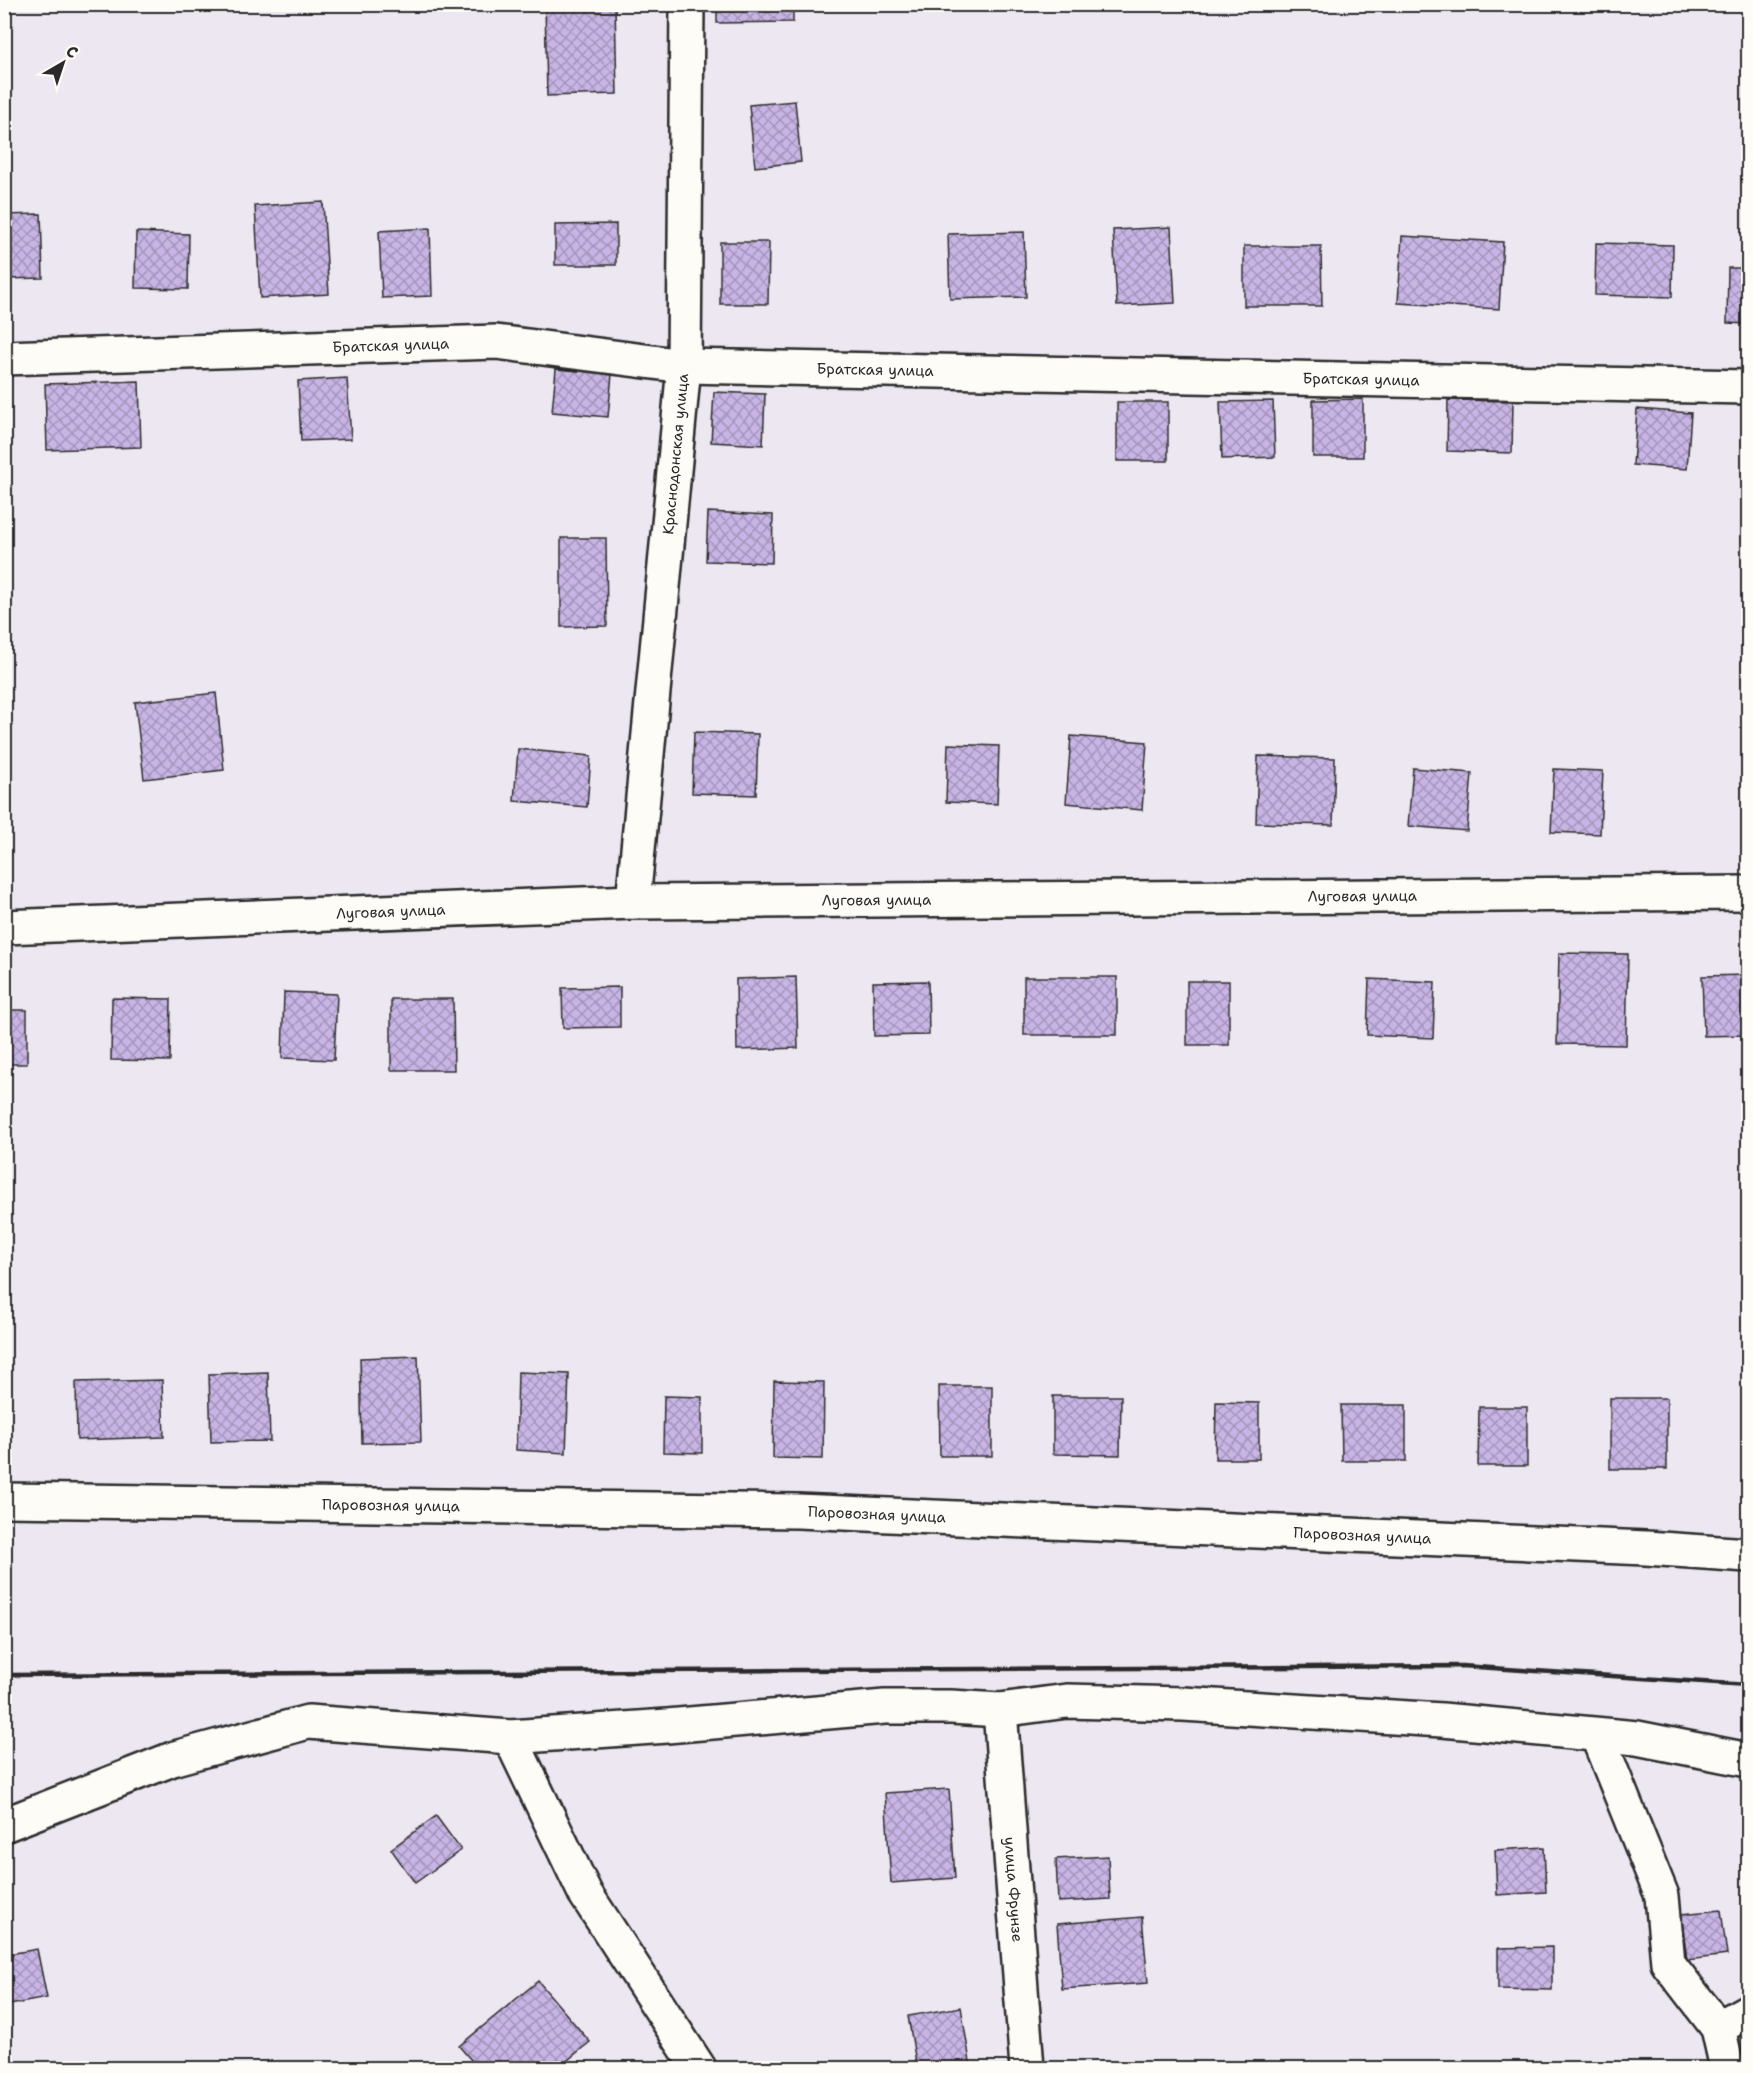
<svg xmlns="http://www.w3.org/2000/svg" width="1753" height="2073" font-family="'Shantell Sans',sans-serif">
  <defs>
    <pattern id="building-cross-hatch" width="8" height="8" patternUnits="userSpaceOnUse" patternTransform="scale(1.5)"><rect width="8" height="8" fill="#c8b5e5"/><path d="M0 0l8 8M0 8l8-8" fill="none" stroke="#a393ba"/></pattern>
  </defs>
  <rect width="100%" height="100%" fill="#ede7f2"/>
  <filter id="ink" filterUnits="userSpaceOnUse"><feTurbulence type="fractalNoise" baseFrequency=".0167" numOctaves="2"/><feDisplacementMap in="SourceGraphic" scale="12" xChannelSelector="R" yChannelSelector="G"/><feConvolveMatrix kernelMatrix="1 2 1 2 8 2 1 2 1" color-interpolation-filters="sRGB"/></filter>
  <g filter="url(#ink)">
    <!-- building -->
    <g fill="url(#building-cross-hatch)" stroke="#2b2b2b" stroke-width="1.5">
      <polygon points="545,4 615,4 617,94 547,96"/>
      <polygon points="717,4 793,4 793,22 717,23"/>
      <polygon points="795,101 801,162 755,167 749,105"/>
      <polygon points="323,202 329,294 260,298 255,206"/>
      <polygon points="41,214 43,278 4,279 4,215"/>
      <polygon points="616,224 616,265 555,265 555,225"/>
      <polygon points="1171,227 1175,303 1117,306 1113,230"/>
      <polygon points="430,228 432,296 382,298 379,231"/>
      <polygon points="136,232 189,234 188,289 135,288"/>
      <polygon points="1024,232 1026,297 950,299 948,234"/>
      <polygon points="1402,236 1503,242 1499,309 1398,303"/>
      <polygon points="720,242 769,242 768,304 720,304"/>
      <polygon points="1596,243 1673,245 1672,297 1595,295"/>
      <polygon points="1244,246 1321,246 1322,306 1244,306"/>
      <polygon points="1728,268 1748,268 1748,324 1727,323"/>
      <polygon points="556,369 612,374 608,417 552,412"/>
      <polygon points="347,378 351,439 301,441 298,381"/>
      <polygon points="139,381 141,447 47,450 45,384"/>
      <polygon points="714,392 765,394 763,445 711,442"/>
      <polygon points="1363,399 1363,457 1313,457 1313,400"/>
      <polygon points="1448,400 1513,401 1512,453 1447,451"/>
      <polygon points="1273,401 1275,457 1222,459 1220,402"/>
      <rect x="1117" y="402" width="51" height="59"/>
      <polygon points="1637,409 1691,413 1687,469 1633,465"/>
      <polygon points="708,512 773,515 772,563 706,561"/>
      <polygon points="561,538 606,538 607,626 561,627"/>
      <polygon points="216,693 224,770 144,779 135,702"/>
      <polygon points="694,732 758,734 756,795 692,793"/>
      <polygon points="1071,736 1147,742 1142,810 1066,803"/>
      <polygon points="948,744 999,746 997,804 946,802"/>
      <polygon points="518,749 591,756 587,807 514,801"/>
      <polygon points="1258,756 1335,758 1333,825 1256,823"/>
      <polygon points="1413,768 1472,773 1467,831 1408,826"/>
      <polygon points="1554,769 1603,771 1600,834 1551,832"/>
      <polygon points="1559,953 1628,954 1626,1045 1557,1044"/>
      <polygon points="1748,975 1748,1035 1704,1036 1702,976"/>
      <polygon points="796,977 798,1048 737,1050 736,979"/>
      <rect x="1024" y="977" width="93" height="58"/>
      <polygon points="1369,979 1435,982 1433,1038 1367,1035"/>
      <polygon points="928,981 929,1035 874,1036 873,982"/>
      <rect x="1187" y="981" width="42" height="64"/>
      <polygon points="620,987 620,1027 563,1028 562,988"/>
      <polygon points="284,992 337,994 334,1060 282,1058"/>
      <polygon points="112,998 171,999 170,1061 111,1060"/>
      <polygon points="391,999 453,999 454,1070 391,1070"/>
      <rect x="4" y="1010" width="23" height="54"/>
      <polygon points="418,1356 421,1442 362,1443 360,1358"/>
      <polygon points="268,1372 270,1441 211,1442 209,1374"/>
      <polygon points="518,1372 569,1374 566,1453 516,1450"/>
      <polygon points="162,1380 164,1437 77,1440 76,1382"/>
      <polygon points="774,1381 824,1382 823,1459 773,1458"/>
      <polygon points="939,1386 992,1386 992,1456 940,1456"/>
      <polygon points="664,1396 702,1397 702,1453 663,1452"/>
      <polygon points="1053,1396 1121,1396 1120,1455 1053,1454"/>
      <rect x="1610" y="1398" width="57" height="71"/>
      <polygon points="1216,1402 1259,1403 1259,1459 1215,1459"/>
      <polygon points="1341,1405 1406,1405 1406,1461 1342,1461"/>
      <polygon points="1479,1407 1527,1407 1527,1466 1478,1466"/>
      <polygon points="949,1789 955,1878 891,1883 885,1793"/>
      <polygon points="436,1816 461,1850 415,1883 391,1849"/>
      <polygon points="1544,1847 1546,1892 1497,1895 1495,1850"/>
      <polygon points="1108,1856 1110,1899 1058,1902 1056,1859"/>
      <polygon points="1721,1910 1727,1955 1687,1960 1681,1914"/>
      <polygon points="1142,1917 1148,1983 1062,1989 1057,1924"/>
      <polygon points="1552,1947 1552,1990 1498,1989 1498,1948"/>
      <polygon points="37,1949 47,1998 4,2006 4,1955"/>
      <polygon points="538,1981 590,2042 558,2068 478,2068 459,2046"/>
      <polygon points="961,2007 971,2068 917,2068 908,2016"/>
      <polygon points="1552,2062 1553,2068 1479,2068 1479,2067"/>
    </g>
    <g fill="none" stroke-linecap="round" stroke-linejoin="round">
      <!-- minor casing -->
      <g stroke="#2b2b2b" stroke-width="38">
        <g id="minor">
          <path id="s1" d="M 4,358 L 496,342 L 684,366 L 1748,387"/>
          <path id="s2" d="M 633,902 L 684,366 L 687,4"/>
          <path id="s3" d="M 4,927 L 633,902 L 1748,893"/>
          <path id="s4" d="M 4,1500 L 798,1511 L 1646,1548 L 1748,1555"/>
          <path id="s5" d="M 1000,1710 L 1027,2068"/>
          <polyline points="1597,1735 1662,1896 1668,1963 1718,2028 1727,2068"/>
          <polyline points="510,1737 585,1893 699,2068"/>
          <polyline points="4,1825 175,1758 308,1722 510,1737 667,1726 885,1707 951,1707 1000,1710 1067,1701 1183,1704 1442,1720 1637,1738 1748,1760"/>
          <polyline points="1718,2028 1748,2011"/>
        </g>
      </g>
      <!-- minor -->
      <use href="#minor" stroke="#fdfcf7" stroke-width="33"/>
      <!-- rail -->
      <polyline stroke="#2b2b2b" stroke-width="4.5" points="4,1675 1462,1666 1748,1685"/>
    </g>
  </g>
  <g text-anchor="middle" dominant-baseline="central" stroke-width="6" stroke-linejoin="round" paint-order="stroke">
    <!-- street labels -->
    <g font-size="15" fill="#2b2b2b" stroke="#fdfcf7">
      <text stroke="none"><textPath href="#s1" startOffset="387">Братская улица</textPath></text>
      <text stroke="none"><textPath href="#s1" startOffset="873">Братская улица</textPath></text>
      <text stroke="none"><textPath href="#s1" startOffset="1359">Братская улица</textPath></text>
      <text stroke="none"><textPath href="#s2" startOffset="450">Краснодонская улица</textPath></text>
      <text stroke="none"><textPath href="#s3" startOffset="1359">Луговая улица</textPath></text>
      <text stroke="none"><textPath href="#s3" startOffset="873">Луговая улица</textPath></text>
      <text stroke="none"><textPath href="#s3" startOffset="387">Луговая улица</textPath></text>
      <text stroke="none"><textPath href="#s4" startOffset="387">Паровозная улица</textPath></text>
      <text stroke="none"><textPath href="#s4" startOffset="873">Паровозная улица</textPath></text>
      <text stroke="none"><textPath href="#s4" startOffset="1359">Паровозная улица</textPath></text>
      <text stroke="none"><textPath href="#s5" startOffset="180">улица Фрунзе</textPath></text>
    </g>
  </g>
  <!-- margin -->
  <rect width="1753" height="2073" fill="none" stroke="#fdfcf7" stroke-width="24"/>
  <rect x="12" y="12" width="1729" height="2049" fill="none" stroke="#2b2b2b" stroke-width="2" filter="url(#ink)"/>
  <!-- north arrow -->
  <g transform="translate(63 63) rotate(39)" stroke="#fdfcf7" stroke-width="4.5" paint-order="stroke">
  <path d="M0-4.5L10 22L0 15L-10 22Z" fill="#2b2b2b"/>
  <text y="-9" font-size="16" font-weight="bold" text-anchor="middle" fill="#2b2b2b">С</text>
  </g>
</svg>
